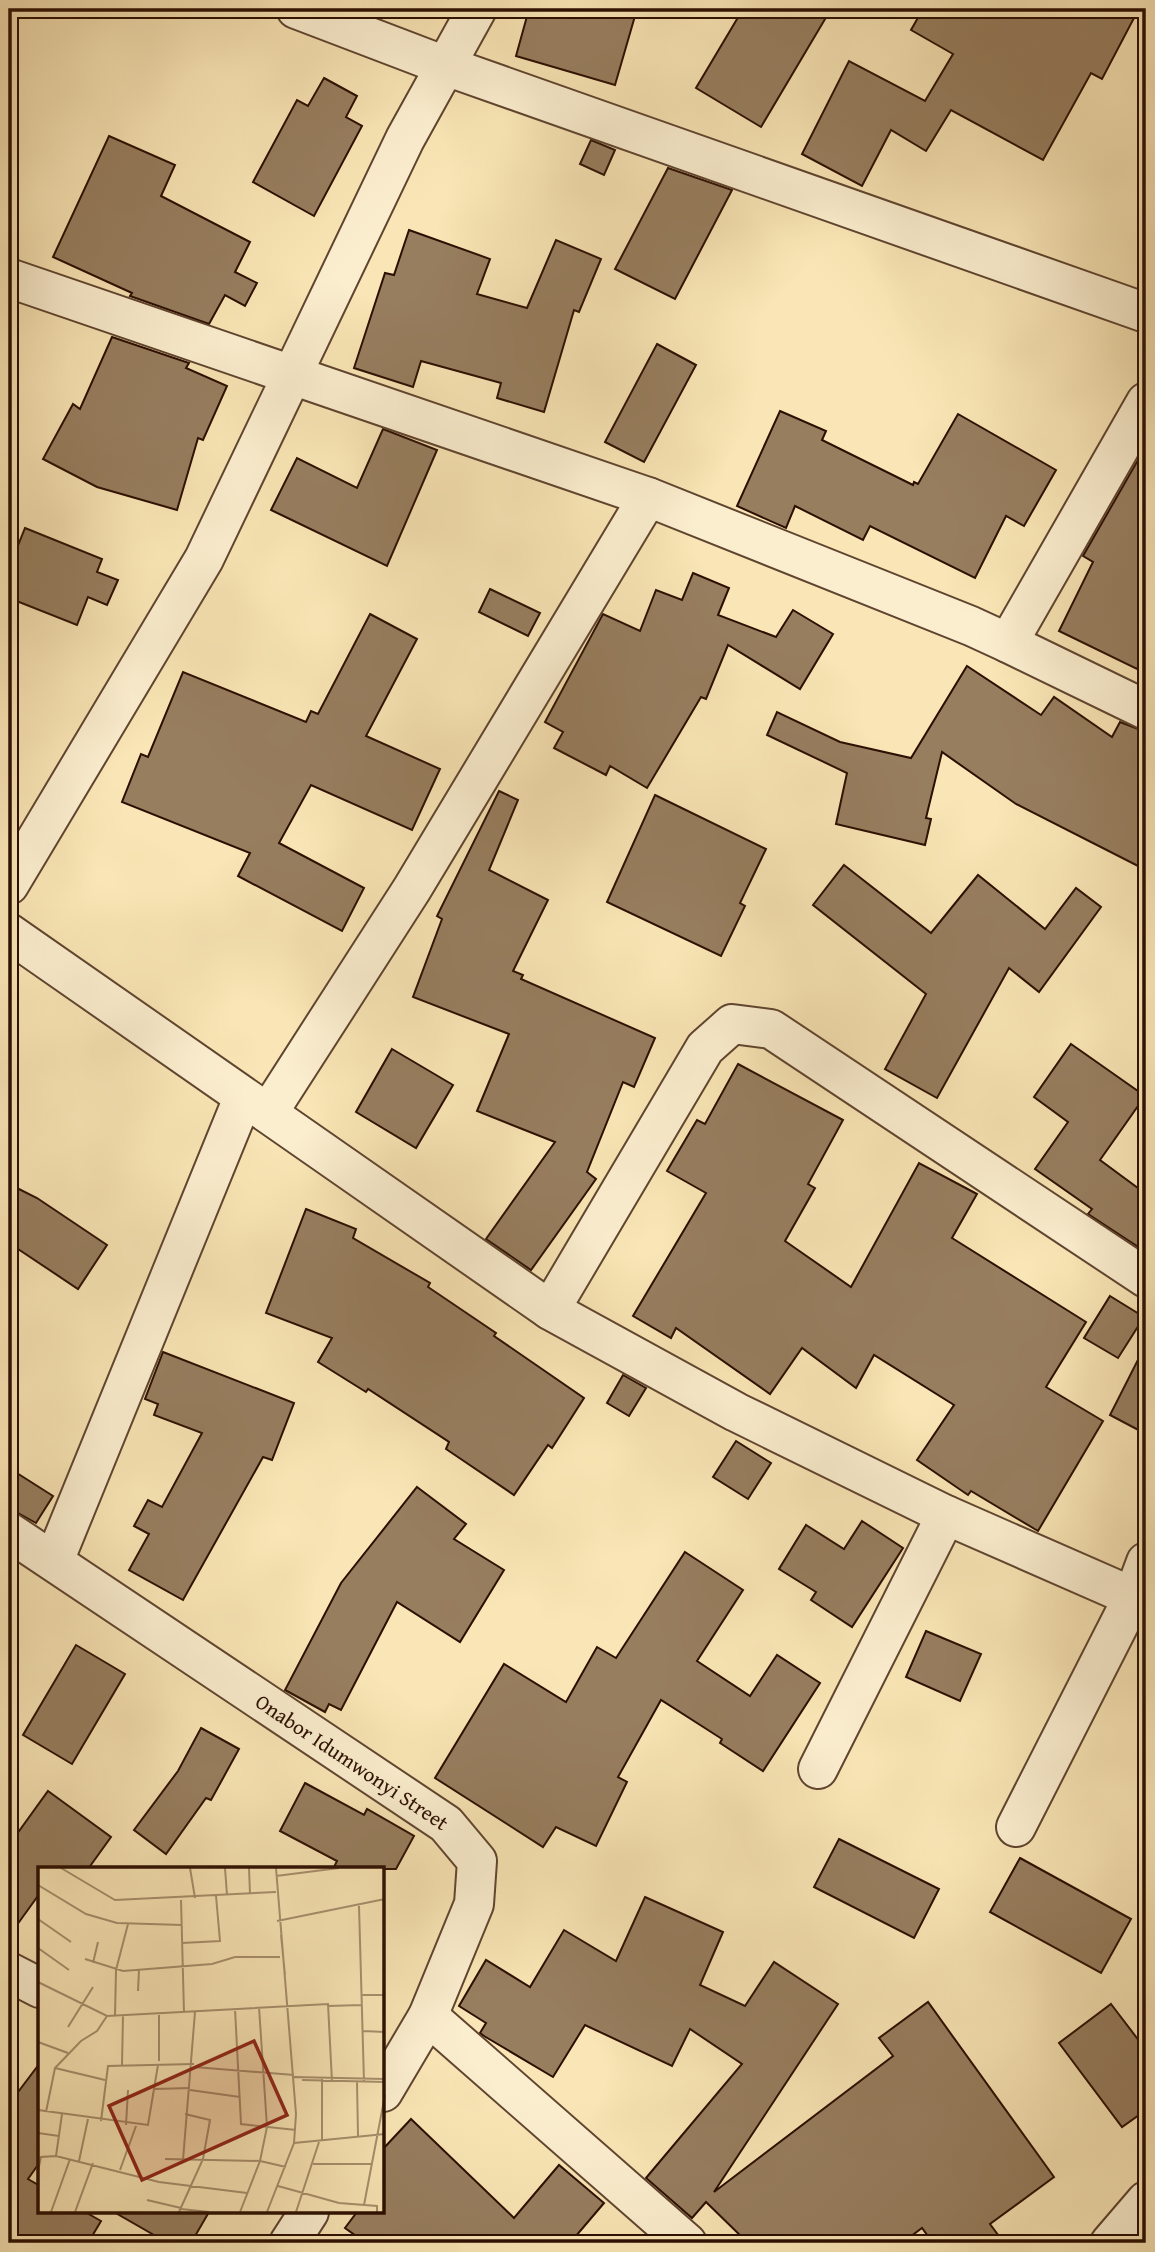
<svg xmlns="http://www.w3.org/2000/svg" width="1155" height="2252" font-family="'Gentium Book Plus',serif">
  <rect width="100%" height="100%" fill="#f9e5b5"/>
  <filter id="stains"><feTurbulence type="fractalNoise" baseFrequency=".00286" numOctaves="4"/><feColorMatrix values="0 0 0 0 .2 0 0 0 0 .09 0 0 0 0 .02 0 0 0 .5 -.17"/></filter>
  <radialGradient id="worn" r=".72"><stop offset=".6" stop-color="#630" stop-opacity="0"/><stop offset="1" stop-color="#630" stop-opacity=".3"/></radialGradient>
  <!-- building -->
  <g fill="#977e5f" stroke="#2c0f02" stroke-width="2">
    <polygon points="529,9 637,9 615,85 516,56"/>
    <polygon points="743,9 831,9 761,127 696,88"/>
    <polygon points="923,9 1116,9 1134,18 1102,79 1091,73 1043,160 951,110 926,151 891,130 862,186 802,154 849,61 925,101 953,54 911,30"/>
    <polygon points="324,78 357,96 346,117 362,126 314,216 253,182 297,100 308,106"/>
    <polygon points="109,136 175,165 161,196 250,242 235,272 257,283 245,306 225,295 209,324 130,296 132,293 53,257"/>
    <polygon points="591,140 615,150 604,175 580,164"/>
    <polygon points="668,168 732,190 675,299 615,269"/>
    <polygon points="409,230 490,259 477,294 527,308 556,240 601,259 579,312 574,310 544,412 497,398 501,383 421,361 413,387 354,368 385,273 394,275"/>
    <polygon points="112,337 189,363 186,368 227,386 203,440 198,438 177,510 97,487 43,459 73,404 80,409"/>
    <polygon points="657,344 696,365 644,462 605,442"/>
    <polygon points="780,411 826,431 822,440 913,485 914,482 918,484 958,414 1056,470 1024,526 1006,516 975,578 870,526 863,540 795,506 786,528 737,506"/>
    <polygon points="383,429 437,450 387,566 271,510 297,458 357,488"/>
    <polygon points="1146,446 1146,651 1137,669 1059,631 1093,562 1083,556"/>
    <polygon points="25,528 102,559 97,572 118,580 107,605 88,597 77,625 9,598 9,568"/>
    <polygon points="693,573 729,588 718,615 776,637 793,610 833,634 800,689 728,645 706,699 701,697 647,788 610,766 606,775 554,748 563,732 545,722 603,614 640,631 656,590 682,600"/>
    <polygon points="490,589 540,613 528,636 479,612"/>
    <polygon points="370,614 417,639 366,736 440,769 412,830 311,785 279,843 364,888 342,931 238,876 250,853 122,802 141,754 148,757 183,672 306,722 311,711 318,714"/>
    <polygon points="967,666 1041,715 1054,697 1112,737 1120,722 1146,732 1146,870 1016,804 942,752 926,818 931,819 925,845 836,824 847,773 767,735 777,712 840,742 911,758"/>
    <polygon points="499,791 518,800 489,870 548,900 513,971 523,975 521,979 655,1038 634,1087 623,1082 587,1172 596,1179 531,1270 486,1239 555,1142 477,1111 509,1034 413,997 442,919 437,916"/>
    <polygon points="655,795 766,849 740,903 745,906 721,956 607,902"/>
    <polygon points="844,865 931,933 978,875 1045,929 1076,888 1101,907 1039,992 1009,968 937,1098 885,1069 926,994 813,905"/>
    <polygon points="1071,1044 1145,1096 1100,1160 1146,1194 1146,1252 1088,1214 1092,1209 1035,1169 1068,1122 1034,1097"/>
    <polygon points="392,1049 453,1085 416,1148 356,1112"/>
    <polygon points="738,1064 843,1120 808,1184 815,1188 785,1241 851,1287 919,1163 977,1194 952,1238 1086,1322 1046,1387 1103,1421 1038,1531 971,1491 968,1495 917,1460 954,1405 874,1355 856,1388 802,1348 770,1394 676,1328 671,1338 633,1316 706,1193 667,1171 697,1120 705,1124"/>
    <polygon points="9,1184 37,1198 107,1245 78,1289 9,1243"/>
    <polygon points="306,1209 356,1229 353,1238 430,1283 428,1287 496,1333 494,1336 584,1398 552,1448 548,1445 514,1495 446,1449 449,1442 368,1389 366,1392 318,1362 332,1338 266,1313"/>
    <polygon points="1110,1296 1144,1317 1118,1358 1084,1338"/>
    <polygon points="1146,1344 1146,1434 1110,1415"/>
    <polygon points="163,1352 294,1403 272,1460 263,1457 183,1600 129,1570 149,1534 134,1526 148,1500 162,1507 202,1433 154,1415 158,1404 145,1399"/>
    <polygon points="623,1375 646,1388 629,1416 607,1403"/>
    <polygon points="736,1441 771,1463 748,1499 713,1477"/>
    <polygon points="9,1468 53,1496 36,1523 9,1508"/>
    <polygon points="417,1487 466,1524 454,1539 504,1570 460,1642 397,1602 341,1710 329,1704 325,1712 285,1690 341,1583"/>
    <polygon points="862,1521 903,1548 852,1627 811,1600 816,1592 779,1569 806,1525 844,1549"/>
    <polygon points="685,1552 743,1590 697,1661 750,1696 777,1655 820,1683 763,1771 720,1743 722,1739 661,1700 618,1777 627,1782 596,1846 556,1827 543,1847 435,1778 504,1664 566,1702 597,1647 616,1658"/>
    <polygon points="926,1631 981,1654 960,1701 906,1677"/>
    <polygon points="76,1645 125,1674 72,1764 23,1735"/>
    <polygon points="201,1728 239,1749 211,1800 206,1798 166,1854 134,1830 178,1771"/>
    <polygon points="305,1783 364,1815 367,1809 414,1836 396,1869 333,1869 337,1861 280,1831"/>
    <polygon points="48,1791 111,1837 88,1869 40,1869 40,1893 9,1936 9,1845"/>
    <polygon points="839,1839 939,1889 914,1938 814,1887"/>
    <polygon points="1020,1858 1131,1919 1101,1973 990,1912"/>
    <polygon points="645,1897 723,1932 700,1985 745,2006 774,1962 838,2004 714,2192 893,2056 879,2038 928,2002 1054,2177 990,2224 1004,2243 933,2243 922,2228 902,2243 748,2243 706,2202 692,2218 646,2178 742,2064 690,2029 672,2066 585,2025 553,2077 484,2036 480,2033 486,2023 459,2006 486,1960 530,1987 564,1930 616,1961"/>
    <polygon points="1111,2004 1146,2050 1146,2110 1122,2127 1059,2043"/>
    <polygon points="40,2063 40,2162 28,2179 40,2186 40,2212 85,2212 101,2221 88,2243 9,2243 9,2104"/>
    <polygon points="411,2119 514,2218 559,2165 604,2203 570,2243 366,2243 345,2228 357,2212 383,2212 383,2149"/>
    <polygon points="114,2212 209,2212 191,2243 168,2243"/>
  </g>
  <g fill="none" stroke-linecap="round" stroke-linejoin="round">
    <!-- minor casing -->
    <g stroke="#5f442f" stroke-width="42">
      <g id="minor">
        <polyline points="296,9 443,65 1146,313"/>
        <polyline points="9,278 648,497 971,626 1008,643 1146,402"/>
        <polyline points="1008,643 1146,710"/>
        <polyline points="9,885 204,559 405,139 477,9"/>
        <polyline points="9,933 550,1310 736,1412 946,1515 1133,1597"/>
        <polyline points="268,1113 412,889 648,497"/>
        <polyline points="550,1310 705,1048 732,1024 771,1029 1146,1278"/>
        <path id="s1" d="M 9,1532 L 446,1824 L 477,1861 L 474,1904 L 428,2016 L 383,2092"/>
        <polyline points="54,1561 243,1098"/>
        <polyline points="818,1769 946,1515"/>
        <polyline points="1016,1827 1133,1597 1146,1562"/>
        <polyline points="9,1972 40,1988"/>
        <polyline points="428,2016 687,2243"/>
        <polyline points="289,2243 309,2212"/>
        <polyline points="1110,2243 1146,2201"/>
      </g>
    </g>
    <!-- minor -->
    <use href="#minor" stroke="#fbeecf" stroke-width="38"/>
  </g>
  <g text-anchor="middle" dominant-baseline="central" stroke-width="6" stroke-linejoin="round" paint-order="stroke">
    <!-- street labels -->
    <g font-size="21" fill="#2c0f02" stroke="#fbeecf">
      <text stroke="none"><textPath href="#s1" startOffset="413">Onabor Idumwonyi Street</textPath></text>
    </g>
  </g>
  <!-- overview -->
  <g transform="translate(38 1867)">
    <rect width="346" height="346" fill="#f9e5b5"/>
    <path fill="none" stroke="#a78f6d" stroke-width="2" d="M 23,1 L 77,33 L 238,25M 152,1 L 157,31M 187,1 L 189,28M 211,1 L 212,27M 238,9 L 301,1M 0,18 L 48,47 L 79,56 L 144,58M 143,33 L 146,146M 321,39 L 326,215M 0,52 L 33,75M 239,54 L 347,32M 243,68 L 247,108M 144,76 L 182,74 L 178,29M 0,81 L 31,103M 47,92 L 85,104 L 174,97 L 197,90 L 242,90M 55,96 L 60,75M 0,115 L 69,149 L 290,137 L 294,215M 100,124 L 101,103M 324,128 L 347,128M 290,139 L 324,138M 197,142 L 203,257 L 258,263M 121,148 L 121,194M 77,149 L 78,103 L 90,57M 30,160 L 55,120M 325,164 L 347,165M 0,175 L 30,186M 84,198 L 85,148M 156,200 L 256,208M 17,201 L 67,213M 256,210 L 347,212M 284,212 L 284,274M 264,213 L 347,215M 319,215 L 320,269M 117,222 L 152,221M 152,223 L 202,230M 0,243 L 110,258 L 120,198M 8,245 L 17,201 L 43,174 L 59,164 L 69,149M 63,254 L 70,199 L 156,197M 88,258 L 90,223M 0,266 L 21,269M 256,276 L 347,267M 18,289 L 24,247M 127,292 L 222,294 L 229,260 L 221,140M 145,293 L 157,145M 41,294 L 50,252M 275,297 L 334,297M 82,303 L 98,259M 0,304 L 3,290 L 18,289 L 121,315 L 209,326M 240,319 L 301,336 L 339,339 L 339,345M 109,333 L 143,341M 326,338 L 347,228M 143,342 L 171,345M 13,345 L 32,292M 37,345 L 55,296M 141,345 L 165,292 L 172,253 L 147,247M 202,345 L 222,294 L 248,300M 229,345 L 256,276 L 258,247 L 238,1M 258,345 L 281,275"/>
    <path fill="#8f2418" fill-opacity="0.15" stroke="#8f2418" stroke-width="3.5" d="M 216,174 L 249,248 L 104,313 L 71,239 Z"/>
    <rect width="346" height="346" fill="none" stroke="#2c0f02" stroke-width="3.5"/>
  </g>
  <!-- margin -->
  <rect width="1155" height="2252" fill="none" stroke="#f9e5b5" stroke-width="35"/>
  <rect x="10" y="10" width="1134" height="2231" fill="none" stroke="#2c0f02" stroke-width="3.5"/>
  <rect x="18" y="18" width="1120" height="2217" fill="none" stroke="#2c0f02" stroke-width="2"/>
  <rect width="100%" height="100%" filter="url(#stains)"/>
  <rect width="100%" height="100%" fill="url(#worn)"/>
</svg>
